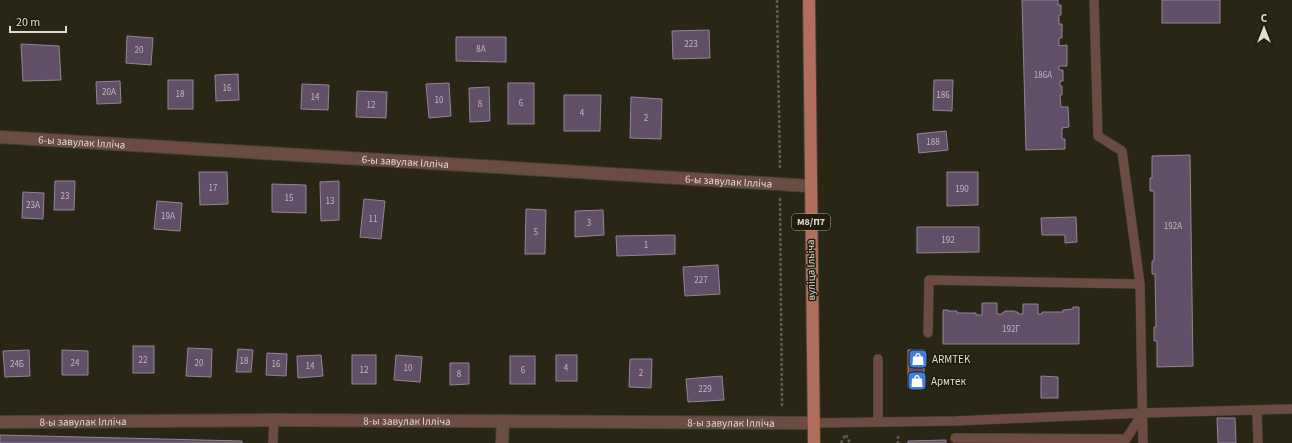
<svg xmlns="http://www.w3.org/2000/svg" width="1292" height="443" font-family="'Source Sans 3',sans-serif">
  <rect width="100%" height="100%" fill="#292616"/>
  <!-- building -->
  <g fill="#614f67" stroke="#928696">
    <polygon points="1022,0 1058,0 1058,5 1061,5 1061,15 1059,15 1059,24 1062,24 1062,38 1059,38 1059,46 1067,45 1067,66 1059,66 1059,70 1063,70 1063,81 1060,81 1060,86 1062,86 1062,95 1060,95 1061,107 1068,107 1069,127 1062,128 1062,139 1065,139 1065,149 1026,150"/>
    <rect x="1162" y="0" width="58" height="23"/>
    <polygon points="709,30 710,58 673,59 672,31"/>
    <polygon points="127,36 153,38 151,65 126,63"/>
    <polygon points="456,37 506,37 506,62 456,61"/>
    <polygon points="21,44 59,46 61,80 23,81"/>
    <polygon points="238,74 239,100 216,101 215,75"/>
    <rect x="168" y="80" width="25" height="29"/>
    <polygon points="934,80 953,80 952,111 933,110"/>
    <polygon points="120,81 121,103 97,104 96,82"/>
    <polygon points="449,83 451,116 429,118 426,84"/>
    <rect x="508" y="83" width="26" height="41"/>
    <polygon points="302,84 329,85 328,110 301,109"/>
    <polygon points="489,87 490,121 470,122 469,88"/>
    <polygon points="357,91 387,92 386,118 356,117"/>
    <polygon points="564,95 601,95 600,131 564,131"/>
    <polygon points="631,97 662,99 661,139 630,138"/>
    <polygon points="946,131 948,150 919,153 917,134"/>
    <polygon points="1190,155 1193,366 1157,367 1157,341 1154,341 1154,327 1156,327 1155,274 1152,274 1152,261 1154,261 1154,191 1150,191 1150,178 1152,178 1152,156"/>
    <polygon points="199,172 227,172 228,204 200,205"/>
    <polygon points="947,172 978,172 978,205 947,206"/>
    <polygon points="55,181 75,181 74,210 54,210"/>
    <polygon points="339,181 339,220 321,221 320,182"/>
    <polygon points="272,184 306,185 306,213 272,212"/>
    <polygon points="23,192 44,193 43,219 22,218"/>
    <polygon points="364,199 385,201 381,239 360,237"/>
    <polygon points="157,201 182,203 180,231 154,229"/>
    <polygon points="526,209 546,210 545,254 525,254"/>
    <polygon points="603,210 604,235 575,237 575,211"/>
    <polygon points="1076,217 1077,242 1065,243 1065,235 1042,235 1041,218"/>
    <polygon points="917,227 979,227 979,252 917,253"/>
    <polygon points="675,235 675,254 617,256 616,236"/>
    <polygon points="718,265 720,294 685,296 683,267"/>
    <polygon points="982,303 997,303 997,314 1003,314 1003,312 1005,312 1005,311 1015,311 1015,312 1018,312 1018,314 1023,314 1023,304 1038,304 1038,314 1042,314 1042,312 1063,312 1063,310 1073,309 1073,307 1079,307 1079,344 943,344 943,310 948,310 948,311 957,311 957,313 976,313 976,315 982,315"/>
    <rect x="133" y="346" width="21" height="27"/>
    <polygon points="188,348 212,349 211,377 186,376"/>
    <polygon points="238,349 253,350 251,372 236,372"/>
    <polygon points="29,350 30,376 5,377 3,351"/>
    <polygon points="62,350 88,351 88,375 62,375"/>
    <rect x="908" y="350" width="16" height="37"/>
    <polygon points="267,353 287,354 286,376 266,375"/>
    <polygon points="321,355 323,376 298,378 297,356"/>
    <rect x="352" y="355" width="24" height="29"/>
    <polygon points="396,355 422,357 420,382 394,380"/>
    <rect x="556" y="355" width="21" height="26"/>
    <rect x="510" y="356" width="25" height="28"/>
    <polygon points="630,359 652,359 651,388 629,387"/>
    <polygon points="450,363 469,363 469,384 450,385"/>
    <polygon points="722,376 724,400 688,402 686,379"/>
    <polygon points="1041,376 1058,377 1058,398 1041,398"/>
    <polygon points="1217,418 1235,418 1236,443 1218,443"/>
    <polygon points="0,435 242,441 242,443 0,443"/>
    <polygon points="946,440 946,443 908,443 908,441"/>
  </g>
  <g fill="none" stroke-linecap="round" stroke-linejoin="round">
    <!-- lane casing -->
    <g stroke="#464334" stroke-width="10">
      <g id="lane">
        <polyline points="1094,0 1098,136 1122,151 1140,284"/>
        <polyline points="928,333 929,280 1140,284 1143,443"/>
        <polyline points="878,359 878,421"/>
        <polyline points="1257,410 1258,443"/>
        <polyline points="814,423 955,421 1143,413 1292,409"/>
        <polyline points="955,438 1126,439 1143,413"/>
        <polyline points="273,443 274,420"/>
      </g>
    </g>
    <!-- street casing -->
    <g stroke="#464334" stroke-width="14">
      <g id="street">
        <path id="s1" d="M 0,137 L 810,186"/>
        <path id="s2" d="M 0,422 L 274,420 L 814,423"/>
        <polyline points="502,443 503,421"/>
      </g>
    </g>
    <!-- primary casing -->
    <g stroke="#464334" stroke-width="14">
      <polyline id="primary" points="809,0 814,443"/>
    </g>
    <!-- path -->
    <g stroke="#605d4f" stroke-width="2.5" stroke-dasharray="3 2" stroke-linecap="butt">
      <polyline points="777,0 780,169"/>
      <polyline points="780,198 782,407"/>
      <polyline points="846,435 850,443"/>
      <polyline points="898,436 898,443"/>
      <polyline points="841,443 845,435"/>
    </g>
    <!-- lane -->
    <use href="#lane" stroke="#6c4c42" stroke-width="9"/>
    <!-- street -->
    <use href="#street" stroke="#6c4c42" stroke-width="12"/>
    <!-- primary -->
    <use href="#primary" stroke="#b16f5b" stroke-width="12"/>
  </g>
  <!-- icons -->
  <defs>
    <g id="shop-square" transform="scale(1)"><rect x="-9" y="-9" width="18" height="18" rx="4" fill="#3f7fe0" stroke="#201c0d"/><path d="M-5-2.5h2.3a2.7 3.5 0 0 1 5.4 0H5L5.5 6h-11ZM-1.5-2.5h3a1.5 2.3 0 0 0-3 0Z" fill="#fff"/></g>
  </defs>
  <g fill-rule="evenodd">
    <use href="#shop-square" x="918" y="359"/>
    <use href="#shop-square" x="917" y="381"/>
  </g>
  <g text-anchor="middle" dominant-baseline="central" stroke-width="3" stroke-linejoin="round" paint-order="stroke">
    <!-- number labels -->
    <g font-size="9" fill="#c0bab8">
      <text x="691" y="44">223</text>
      <text x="481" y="49">8А</text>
      <text x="139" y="50">20</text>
      <text x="1043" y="75">186А</text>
      <text x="227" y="88">16</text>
      <text x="109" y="92">20А</text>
      <text x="180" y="94">18</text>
      <text x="943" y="95">186</text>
      <text x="315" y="97">14</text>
      <text x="439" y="100">10</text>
      <text x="521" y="103">6</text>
      <text x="480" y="104">8</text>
      <text x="371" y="105">12</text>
      <text x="582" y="113">4</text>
      <text x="646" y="118">2</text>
      <text x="933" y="142">188</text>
      <text x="213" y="188">17</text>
      <text x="962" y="189">190</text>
      <text x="65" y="196">23</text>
      <text x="289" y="198">15</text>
      <text x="330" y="201">13</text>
      <text x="33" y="205">23А</text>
      <text x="168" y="216">19А</text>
      <text x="373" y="219">11</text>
      <text x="589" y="223">3</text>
      <text x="1173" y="226">192А</text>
      <text x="536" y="232">5</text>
      <text x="948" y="240">192</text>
      <text x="646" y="245">1</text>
      <text x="701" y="280">227</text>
      <text x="1011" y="329">192Г</text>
      <text x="143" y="360">22</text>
      <text x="244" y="361">18</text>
      <text x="75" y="363">24</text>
      <text x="199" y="363">20</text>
      <text x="17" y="364">24Б</text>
      <text x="276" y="364">16</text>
      <text x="310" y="366">14</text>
      <text x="408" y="368">10</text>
      <text x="566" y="368">4</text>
      <text x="364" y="370">12</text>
      <text x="523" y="370">6</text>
      <text x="641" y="373">2</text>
      <text x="459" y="374">8</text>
      <text x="705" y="389">229</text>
    </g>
    <!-- shield labels -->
    <rect fill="#201c0d" stroke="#a6a398" stroke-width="1" x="792" y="214" width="38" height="16" rx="3"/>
    <g font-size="10" font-weight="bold" fill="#dfddd3">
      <text x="811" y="222">М8/П7</text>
    </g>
    <!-- street labels -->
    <g font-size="11" fill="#dfddd3" stroke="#201c0d">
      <text stroke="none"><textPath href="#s1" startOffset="82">6-ы завулак Ілліча</textPath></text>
      <text stroke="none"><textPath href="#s1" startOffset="406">6-ы завулак Ілліча</textPath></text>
      <text stroke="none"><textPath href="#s1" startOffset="730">6-ы завулак Ілліча</textPath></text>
      <text transform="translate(811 270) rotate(-91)">вуліца Ільіча</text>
      <text stroke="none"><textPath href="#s2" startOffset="407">8-ы завулак Ілліча</textPath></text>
      <text stroke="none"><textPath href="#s2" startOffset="83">8-ы завулак Ілліча</textPath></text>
      <text stroke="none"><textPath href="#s2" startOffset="731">8-ы завулак Ілліча</textPath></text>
    </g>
    <!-- poi labels -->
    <g font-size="11" fill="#dfddd3" stroke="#201c0d" text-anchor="start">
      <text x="932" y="359">ARMTEK</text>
      <text x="931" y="381">Армтек</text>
    </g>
  </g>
  <!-- north arrow -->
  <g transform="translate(1264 28)" stroke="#201c0d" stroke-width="3" paint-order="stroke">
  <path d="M0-3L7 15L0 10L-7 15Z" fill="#dfddd3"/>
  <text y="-6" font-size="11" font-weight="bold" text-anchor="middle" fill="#dfddd3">С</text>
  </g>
  <!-- scale -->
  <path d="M10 26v6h56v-6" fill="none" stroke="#dfddd3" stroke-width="2"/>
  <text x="16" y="26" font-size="12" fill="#dfddd3" stroke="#201c0d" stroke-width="3" paint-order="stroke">20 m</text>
</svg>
